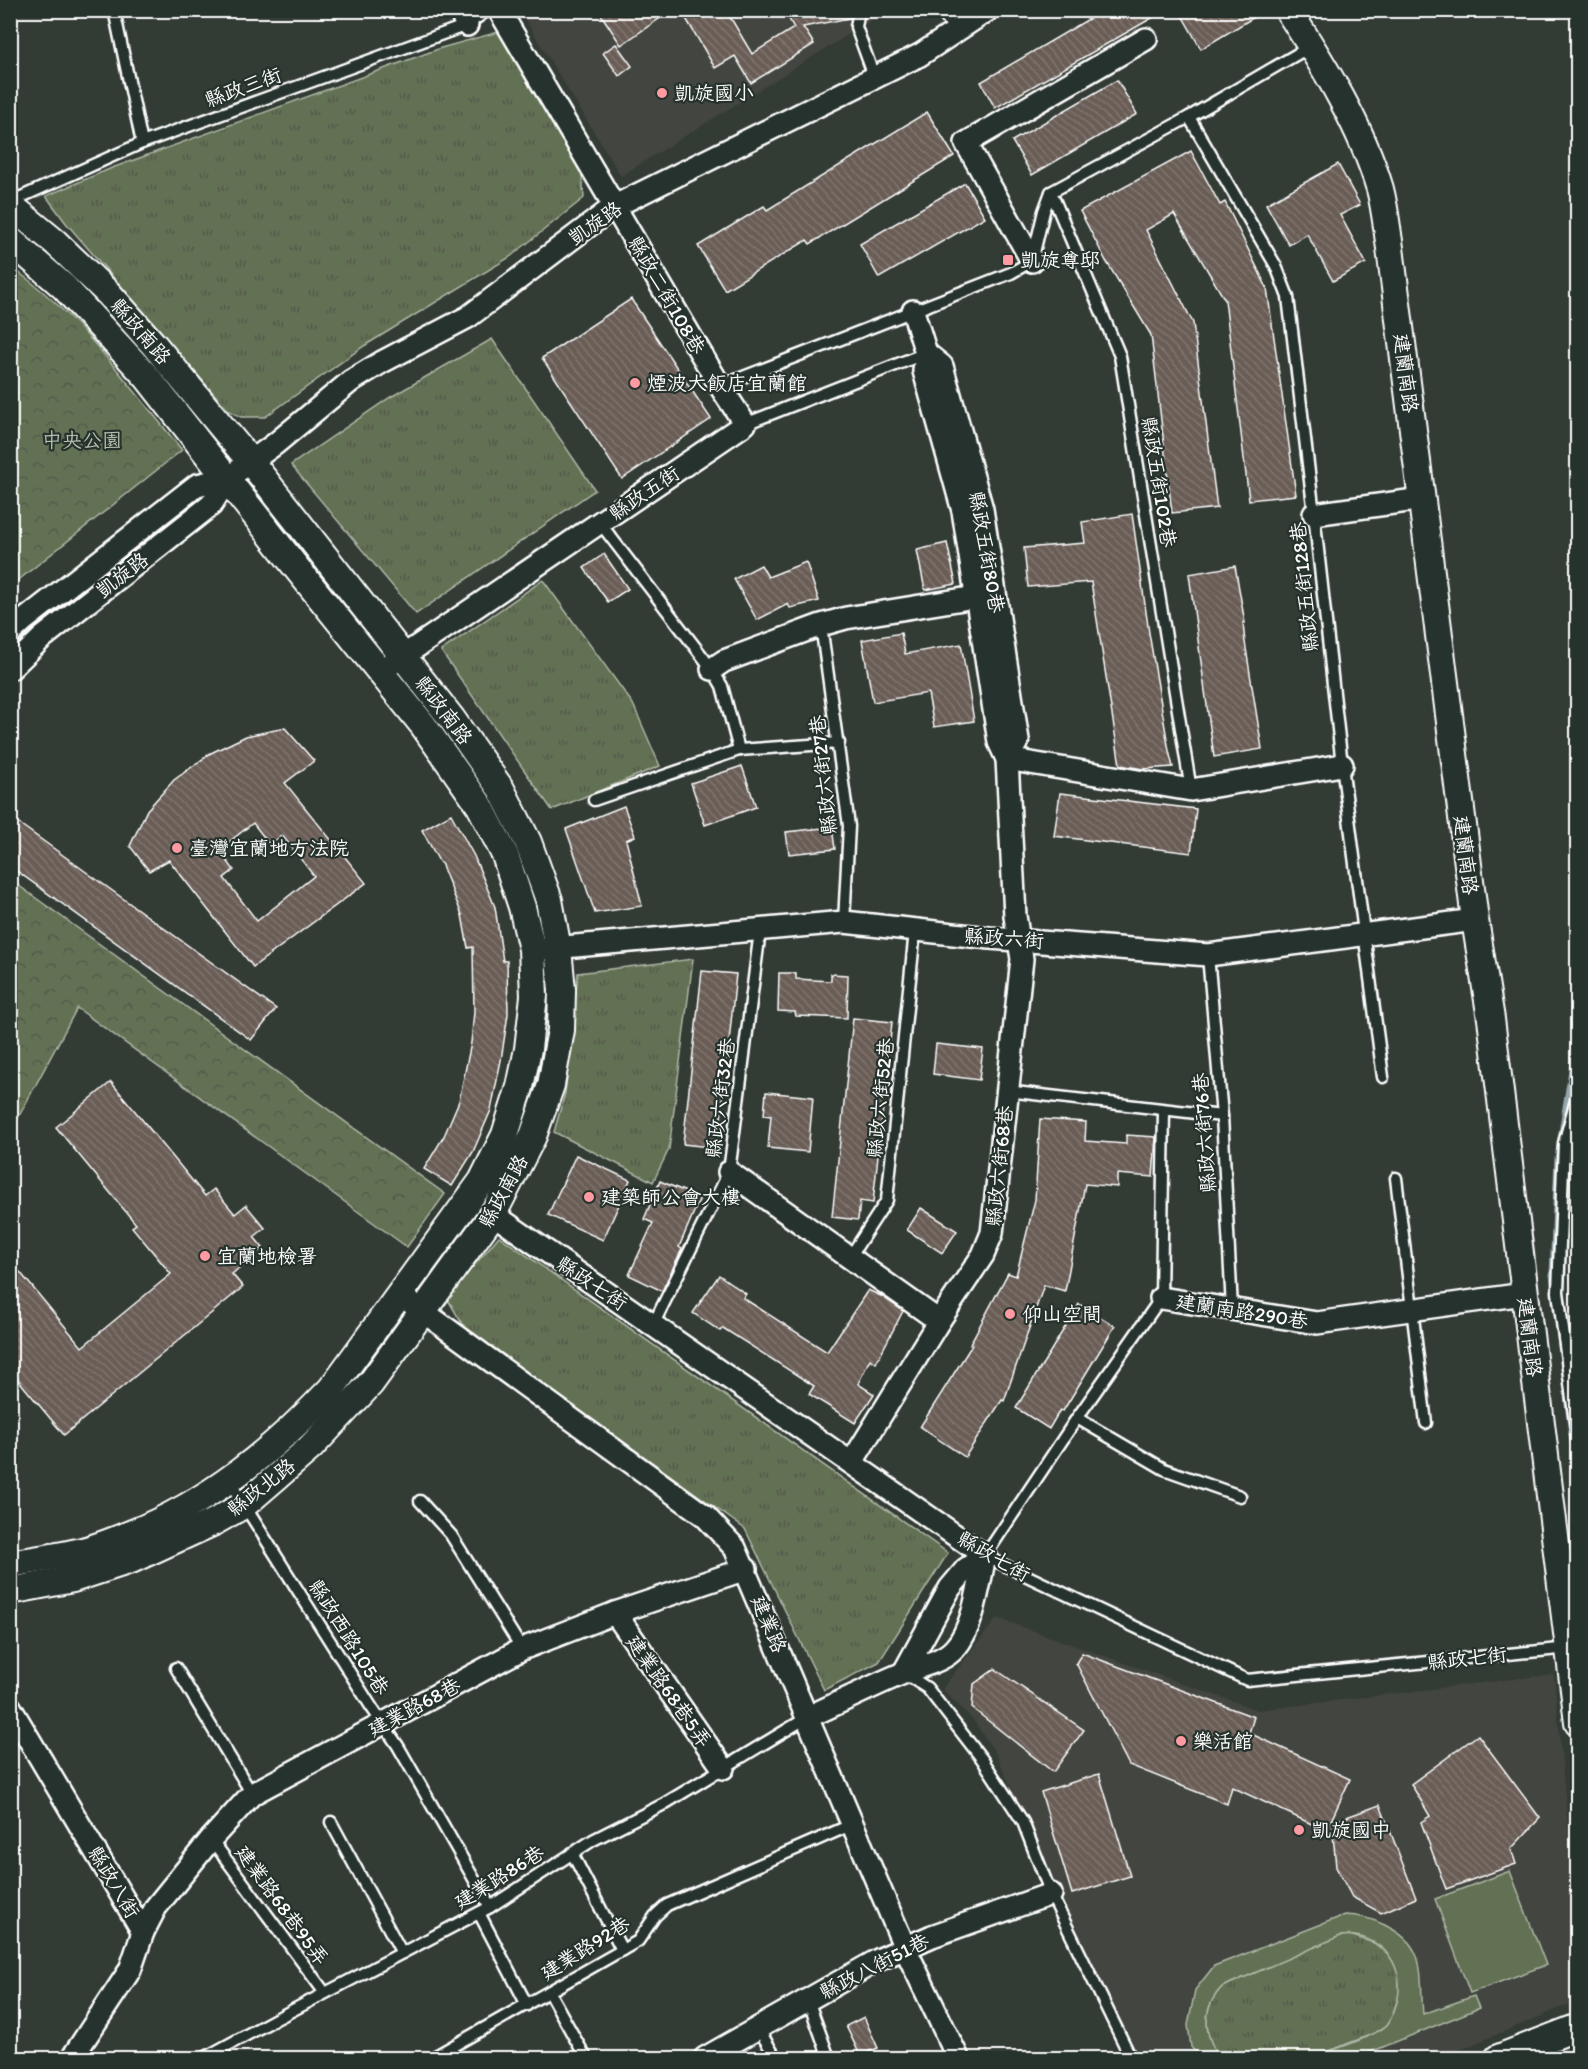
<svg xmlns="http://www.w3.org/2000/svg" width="1588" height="2069" font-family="Itim,'LXGW WenKai TC',sans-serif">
  <defs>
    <pattern id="grass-tufts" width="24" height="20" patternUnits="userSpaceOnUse" patternTransform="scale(1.5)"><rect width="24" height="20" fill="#627152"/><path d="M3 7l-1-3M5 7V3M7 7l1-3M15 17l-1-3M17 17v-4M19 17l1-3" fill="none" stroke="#54594e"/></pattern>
    <pattern id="park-crowns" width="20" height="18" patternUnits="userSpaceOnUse" patternTransform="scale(1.5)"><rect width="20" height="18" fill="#627152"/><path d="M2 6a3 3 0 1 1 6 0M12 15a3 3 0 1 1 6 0" fill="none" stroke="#54594e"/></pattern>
    <pattern id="building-back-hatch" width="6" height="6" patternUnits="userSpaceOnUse" patternTransform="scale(1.5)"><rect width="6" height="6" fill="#695d57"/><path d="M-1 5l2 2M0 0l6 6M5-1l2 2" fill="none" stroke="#807570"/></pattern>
  </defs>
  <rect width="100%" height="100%" fill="#333b35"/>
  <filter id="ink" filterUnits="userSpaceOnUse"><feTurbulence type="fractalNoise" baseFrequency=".0167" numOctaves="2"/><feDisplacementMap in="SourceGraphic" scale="12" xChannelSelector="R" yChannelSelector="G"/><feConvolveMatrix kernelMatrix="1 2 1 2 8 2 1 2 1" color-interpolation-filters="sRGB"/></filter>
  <g filter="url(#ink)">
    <!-- built -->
    <g fill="#43453f">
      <polygon points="520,11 886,11 621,176"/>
      <polygon points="997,1618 1258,1710 1554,1674 1577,1925 1577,2001 1441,2058 1139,2058 1064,1906 996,1754 974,1721 942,1689"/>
    </g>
    <!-- grass -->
    <g fill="url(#grass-tufts)" stroke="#b0b8a8" stroke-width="1.5">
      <polygon points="498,32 581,163 584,198 510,257 364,346 265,417 241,417 229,411 66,223 46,196 112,168 441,48"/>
      <polygon points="492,339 595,490 416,614 291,465 389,398"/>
      <polygon points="543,580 633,704 660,766 552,810 441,651"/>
      <polygon points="693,959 669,1149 653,1182 554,1132 565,1093 578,973"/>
      <polygon points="499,1236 948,1553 879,1662 824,1690 745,1529 464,1327 447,1298"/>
      <path d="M 1350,1935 L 1374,1943 L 1388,1954 L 1395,1963 L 1398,1972 L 1400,1993 L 1392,2016 L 1387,2025 L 1375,2033 L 1311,2058 L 1219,2058 C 1204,2034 1201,2009 1222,1987 L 1340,1936 Z"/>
    </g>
    <!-- park -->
    <g fill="url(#park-crowns)" stroke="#b0b8a8" stroke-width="1.5">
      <path d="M 11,267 C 76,311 132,389 182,450 L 11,586 Z"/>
      <polygon points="11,880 445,1194 407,1247 77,1008 11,1131"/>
    </g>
    <!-- garden -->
    <g fill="#627152" stroke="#b0b8a8" stroke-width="1.5">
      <polygon points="1510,1871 1546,1965 1470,1993 1435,1899"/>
      <path d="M 1345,1915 C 1369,1915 1406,1930 1416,1954 C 1423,1969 1421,1997 1423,2014 L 1474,1996 L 1479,2008 L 1356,2058 L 1311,2058 C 1328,2051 1375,2037 1387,2025 C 1391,2020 1393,2014 1395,2008 C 1410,1969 1382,1931 1340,1936 L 1222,1987 C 1201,2009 1204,2034 1219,2058 L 1200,2058 L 1191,2047 L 1188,2025 L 1195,1990 L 1214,1966 Z"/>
    </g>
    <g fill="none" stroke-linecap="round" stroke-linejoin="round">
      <!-- stream -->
      <g stroke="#94a7ab" stroke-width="5">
        <polyline points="1554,1291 1552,1275 1557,1158 1574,1051 1578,1038"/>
        <polyline points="1566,1396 1578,1486"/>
      </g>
      <!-- canal -->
      <polyline stroke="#4c6c73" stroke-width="20" points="1577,2058 1578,2058"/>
    </g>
    <!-- building -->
    <g fill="url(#building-back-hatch)" stroke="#fff" stroke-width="1.5" fill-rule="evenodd">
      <polygon points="598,10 672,10 621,45"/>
      <polygon points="681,10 726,10 752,54 794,28 784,10 849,10 850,18 803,27 814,44 751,83 735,56 715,68"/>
      <polygon points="1104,10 1166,10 995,108 981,82"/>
      <polygon points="1179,10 1266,10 1201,49"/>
      <polygon points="616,44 632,66 619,76 603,53"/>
      <polygon points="1117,80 1137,114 1032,175 1012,141"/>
      <polygon points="927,112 954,156 810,244 807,240 725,290 698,246 764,206 767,210"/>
      <polygon points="1191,151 1220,205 1225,202 1267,288 1296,495 1249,500 1225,300 1174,214 1146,230 1193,323 1217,508 1172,513 1151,335 1106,261 1080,211"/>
      <polygon points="1338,164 1360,205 1340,215 1366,263 1333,281 1307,234 1289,245 1266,204"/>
      <polygon points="965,183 985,217 879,278 860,244"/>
      <polygon points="631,299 711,419 622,479 542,358"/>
      <polygon points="1132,514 1149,633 1169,751 1173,767 1143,769 1120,765 1091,582 1028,587 1024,548 1085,543 1082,522"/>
      <polygon points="947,543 956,584 925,590 917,550"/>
      <polygon points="604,554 628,589 608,602 584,568"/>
      <polygon points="806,562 819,601 790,608 788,604 757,620 734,579 761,565 768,577"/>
      <polygon points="1235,566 1245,623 1243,623 1245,642 1262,749 1214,757 1189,574"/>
      <polygon points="901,633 905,654 961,644 974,721 934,727 928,693 873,702 862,640"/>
      <path d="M 285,728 L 314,761 L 285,783 L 366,883 L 253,967 L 169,860 L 149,871 L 130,846 L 147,810 L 174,780 L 211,753 L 246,736 ZM 253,823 L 270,845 L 282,835 L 314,876 L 257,921 L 224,878 L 234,870 L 219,850 Z"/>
      <polygon points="742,766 756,807 705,825 691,783"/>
      <polygon points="1060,793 1196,809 1191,853 1054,836"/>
      <polygon points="624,806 635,836 626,840 642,906 595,913 566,829"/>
      <polygon points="451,814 474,856 495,907 503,961 507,961 508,1014 501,1060 491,1110 473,1152 452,1186 424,1169 444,1136 459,1101 471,1043 474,1012 473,947 468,948 462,915 441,863 440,863 422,830"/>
      <polygon points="10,817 276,1009 251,1040 10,866"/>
      <polygon points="832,827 835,849 789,854 786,832"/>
      <polygon points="702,971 736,974 718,1148 683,1144"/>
      <polygon points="779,973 796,973 796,979 831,981 831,974 848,975 847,1018 796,1016 795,1012 778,1011"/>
      <polygon points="853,1018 892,1022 873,1203 860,1201 858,1220 832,1217"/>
      <polygon points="936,1044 983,1049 979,1080 933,1074"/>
      <polygon points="111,1082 205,1196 214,1189 235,1214 246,1205 265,1228 254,1237 263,1248 232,1274 243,1287 64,1435 10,1370 10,1260 82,1347 171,1274 132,1227 136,1224 56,1127"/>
      <polygon points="766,1092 813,1097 808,1152 768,1148 771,1116 764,1115"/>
      <polygon points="1040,1119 1086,1122 1085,1141 1126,1144 1126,1135 1156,1137 1153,1177 1117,1174 1117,1187 1085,1184 1065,1291 1044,1285 1004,1401 1002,1400 965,1457 920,1427 972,1345 970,1344 1008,1273 1016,1276 1035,1200"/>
      <polygon points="576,1155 630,1180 603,1240 548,1215"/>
      <polygon points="660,1181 700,1198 679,1247 682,1249 662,1291 629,1275 653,1223 644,1219"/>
      <polygon points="921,1208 957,1231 942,1253 907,1230"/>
      <polygon points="719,1275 746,1294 743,1298 827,1352 868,1290 883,1297 903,1311 876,1363 870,1359 858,1384 874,1394 855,1423 809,1394 814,1386 723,1328 720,1331 693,1313"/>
      <polygon points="1079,1304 1115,1326 1063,1411 1060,1410 1049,1429 1016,1408"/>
      <polygon points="1082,1653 1254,1717 1249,1733 1350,1779 1330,1823 1380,1805 1416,1898 1381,1913 1352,1897 1336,1867 1333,1834 1232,1787 1227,1804 1129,1765 1076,1663"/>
      <polygon points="995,1669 1084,1730 1053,1772 972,1708 974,1684"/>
      <polygon points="1478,1735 1540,1818 1511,1849 1516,1864 1446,1889 1421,1822 1430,1816 1411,1784"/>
      <polygon points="1099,1774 1130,1876 1072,1894 1041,1792"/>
      <polygon points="864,2017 878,2048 860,2055 846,2026"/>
    </g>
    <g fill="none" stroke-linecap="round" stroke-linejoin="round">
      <!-- service casing -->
      <g stroke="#fff" stroke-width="15">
        <g id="service">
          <polyline points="114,10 142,143"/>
          <polyline points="859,10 856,27 875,79"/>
          <polyline points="941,10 956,32"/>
          <polyline points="1189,117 1276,266 1288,297 1314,514 1342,765 1383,1077"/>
          <polyline points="1051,192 1120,356 1191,790"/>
          <polyline points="10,202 142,143 467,25 488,10"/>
          <polyline points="720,386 1011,273 1032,261 1044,211 1051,192 1189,117 1311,46"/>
          <polyline points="745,424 926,353"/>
          <polyline points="600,523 712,669 722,686 739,750 839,743"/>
          <polyline points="821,625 849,826 844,922"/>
          <polyline points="594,800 739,750"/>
          <polyline points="1208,955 1222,1116 1232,1309"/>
          <polyline points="1007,1091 1222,1116"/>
          <polyline points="1578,1093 1564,1143 1558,1292 1578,1444"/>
          <polyline points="1164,1110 1161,1298 1077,1418 985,1556 1247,1680 1569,1648"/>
          <polyline points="1396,1178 1426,1423"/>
          <polyline points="850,1257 887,1200 915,931"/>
          <polyline points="653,1325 729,1172 760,931"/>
          <polyline points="1077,1418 1164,1469 1240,1496"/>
          <polyline points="229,1481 372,1708 398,1746 490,1907"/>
          <polyline points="420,1501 451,1535 522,1649"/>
          <polyline points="176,1668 252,1794"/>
          <polyline points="904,1673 927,1688 982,1759 1023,1822 1051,1894 1131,2058"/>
          <polyline points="331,1822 402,1953"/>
          <polyline points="211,1839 325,1993"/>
          <polyline points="572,1853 622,1950"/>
          <polyline points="479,1913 527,2005"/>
          <polyline points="549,1992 586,2058"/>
          <polyline points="808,2000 829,2058"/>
          <polyline points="758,2028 776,2058"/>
          <polyline points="204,2058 274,2020 490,1907 593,1840 664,1804 808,1717"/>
          <polyline points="432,2058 638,1941 655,1916 667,1905 853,1824"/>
        </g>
      </g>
      <!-- minor casing -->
      <g stroke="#fff" stroke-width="26">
        <g id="minor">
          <polyline points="459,10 467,25"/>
          <polyline points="1032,261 966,143 1146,39"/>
          <polyline points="926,353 942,366 982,509 1018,740 1007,759"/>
          <polyline points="1314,514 1422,499"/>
          <polyline points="10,633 23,621 197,485 228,478"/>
          <polyline points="10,669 42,638 211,505 228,478 275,444 351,381 382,362 468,317 615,206 920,55 988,10"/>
          <polyline points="712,669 724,661 821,625 846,618 988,595"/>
          <polyline points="381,671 745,424 720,386 499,10"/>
          <polyline points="1007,759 1191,790 1342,765"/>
          <polyline points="542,949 844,922 990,938 1208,955 1475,920"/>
          <polyline points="729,1172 939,1321"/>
          <polyline points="493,1214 985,1556"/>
          <polyline points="399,1294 705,1516 735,1548 905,1948 958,2058"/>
          <polyline points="1161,1298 1317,1323 1524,1294"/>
          <polyline points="852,1462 939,1321 983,1255 992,1233 1022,959 1015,916 1007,759 999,742 963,511 924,371 926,353 913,311"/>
          <polyline points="615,1613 723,1768"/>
          <polyline points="904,1672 950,1588 966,1569 985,1556"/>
          <polyline points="10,1707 143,1932 130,1970 72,2058"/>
          <path d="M 808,1717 C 839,1703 870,1687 901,1674 C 918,1666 942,1663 955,1648 C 974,1627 979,1583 985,1556"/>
          <polyline points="143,1932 156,1907 211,1839 252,1794 522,1649 615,1613 746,1569"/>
          <polyline points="705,2058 878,1960 932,1936 1051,1894"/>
        </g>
      </g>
      <!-- tertiary casing -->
      <g stroke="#fff" stroke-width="30">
        <g id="tertiary">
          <path d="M 1288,10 C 1324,66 1361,125 1380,189 C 1385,208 1387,229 1390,248 L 1475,920 L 1491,1019 L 1578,1722"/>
          <polyline points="10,205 55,242 109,294 155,346 250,461 452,719 501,789 528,842 549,900 558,949 562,990 561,1030 551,1085 533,1136 493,1214 371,1383 310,1448 244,1505 214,1522 131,1560 73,1579 10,1591"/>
          <path d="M 10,240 L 64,287 L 147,377 L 299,571 L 423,725 L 480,806 L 505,855 L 522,907 L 532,949 L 534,996 L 528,1049 L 520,1087 L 505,1135 L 482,1181 L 331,1389 C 273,1450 209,1503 130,1534 C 113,1541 96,1548 78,1552 C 56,1557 33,1560 10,1564"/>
          <polyline points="1498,2058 1578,2027"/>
        </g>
      </g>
      <!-- service -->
      <use href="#service" stroke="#26332d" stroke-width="10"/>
      <!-- minor -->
      <use href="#minor" stroke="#26332d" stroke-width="21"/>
      <!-- tertiary -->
      <use href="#tertiary" stroke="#26332d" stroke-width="26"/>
    </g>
  </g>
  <!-- markers -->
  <g fill="#ff9aa2" stroke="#26332d" stroke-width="2">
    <circle cx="662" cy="93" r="6"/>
    <rect x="1002" y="254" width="12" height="12" rx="3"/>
    <circle cx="635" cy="383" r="6"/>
    <circle cx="177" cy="848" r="6"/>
    <circle cx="589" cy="1197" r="6"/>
    <circle cx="205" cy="1256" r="6"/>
    <circle cx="1010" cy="1314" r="6"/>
    <circle cx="1181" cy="1741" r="6"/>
    <circle cx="1299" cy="1830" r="6"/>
  </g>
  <g text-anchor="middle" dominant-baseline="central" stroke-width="4.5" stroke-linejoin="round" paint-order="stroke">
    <!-- street labels -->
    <g font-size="20" fill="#fff" stroke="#26332d">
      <text transform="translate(243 87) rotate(-20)">縣政三街</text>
      <text transform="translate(595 223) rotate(-35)">凱旋路</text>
      <text transform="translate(667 295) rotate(60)">縣政二街108巷</text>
      <text transform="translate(141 331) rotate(49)">縣政南路</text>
      <text transform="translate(1406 373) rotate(83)">建蘭南路</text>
      <text transform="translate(1159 482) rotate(81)">縣政五街102巷</text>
      <text transform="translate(644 493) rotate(-34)">縣政五街</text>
      <text transform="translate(987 552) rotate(80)">縣政五街80巷</text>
      <text transform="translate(122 575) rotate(-38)">凱旋路</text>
      <text transform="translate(1304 587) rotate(-96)">縣政五街128巷</text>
      <text transform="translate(444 710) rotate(53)">縣政南路</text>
      <text transform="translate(823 775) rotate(-96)">縣政六街27巷</text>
      <text transform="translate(1466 855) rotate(83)">建蘭南路</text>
      <text transform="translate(1004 938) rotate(4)">縣政六街</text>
      <text transform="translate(720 1098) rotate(-83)">縣政六街32巷</text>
      <text transform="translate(880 1098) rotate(-84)">縣政六街52巷</text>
      <text transform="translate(1204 1133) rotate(-94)">縣政六街76巷</text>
      <text transform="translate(999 1166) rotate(-84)">縣政六街68巷</text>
      <text transform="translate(503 1191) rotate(-61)">縣政南路</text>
      <text transform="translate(592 1283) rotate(34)">縣政七街</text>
      <text transform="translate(1242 1311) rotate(9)">建蘭南路290巷</text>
      <text transform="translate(1530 1337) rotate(83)">建蘭南路</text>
      <text transform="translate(261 1487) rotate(-38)">縣政北路</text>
      <text transform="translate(994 1556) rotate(30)">縣政七街</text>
      <text transform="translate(769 1624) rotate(67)">建業路</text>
      <text transform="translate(349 1637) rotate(58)">縣政西路105巷</text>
      <text transform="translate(1467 1658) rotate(-6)">縣政七街</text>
      <text transform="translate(669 1691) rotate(55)">建業路68巷5弄</text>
      <text transform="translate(414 1707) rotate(-28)">建業路68巷</text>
      <text transform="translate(499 1877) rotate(-32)">建業路86巷</text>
      <text transform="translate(114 1882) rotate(59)">縣政八街</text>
      <text transform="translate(282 1905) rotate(54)">建業路68巷95弄</text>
      <text transform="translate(585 1948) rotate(-32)">建業路92巷</text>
      <text transform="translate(874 1966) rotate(-27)">縣政八街51巷</text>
    </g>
    <!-- poi labels -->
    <g font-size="20" fill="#fff" stroke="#26332d" text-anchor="start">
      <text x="674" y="93">凱旋國小</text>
      <text x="1020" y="260">凱旋尊邸</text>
      <text x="647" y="383">煙波大飯店宜蘭館</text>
      <text x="189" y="848">臺灣宜蘭地方法院</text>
      <text x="601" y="1197">建築師公會大樓</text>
      <text x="217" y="1256">宜蘭地檢署</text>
      <text x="1022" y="1314">仰山空間</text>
      <text x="1193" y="1741">樂活館</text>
      <text x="1311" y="1830">凱旋國中</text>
    </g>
    <!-- park labels -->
    <g font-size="20" fill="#b8bfb1" stroke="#26332d">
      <text x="82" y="440">中央公園</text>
    </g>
  </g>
  <!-- margin -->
  <rect width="1588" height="2069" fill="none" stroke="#26332d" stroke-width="36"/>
  <rect x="18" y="18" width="1552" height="2033" fill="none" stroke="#fff" stroke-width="2" filter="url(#ink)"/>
</svg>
